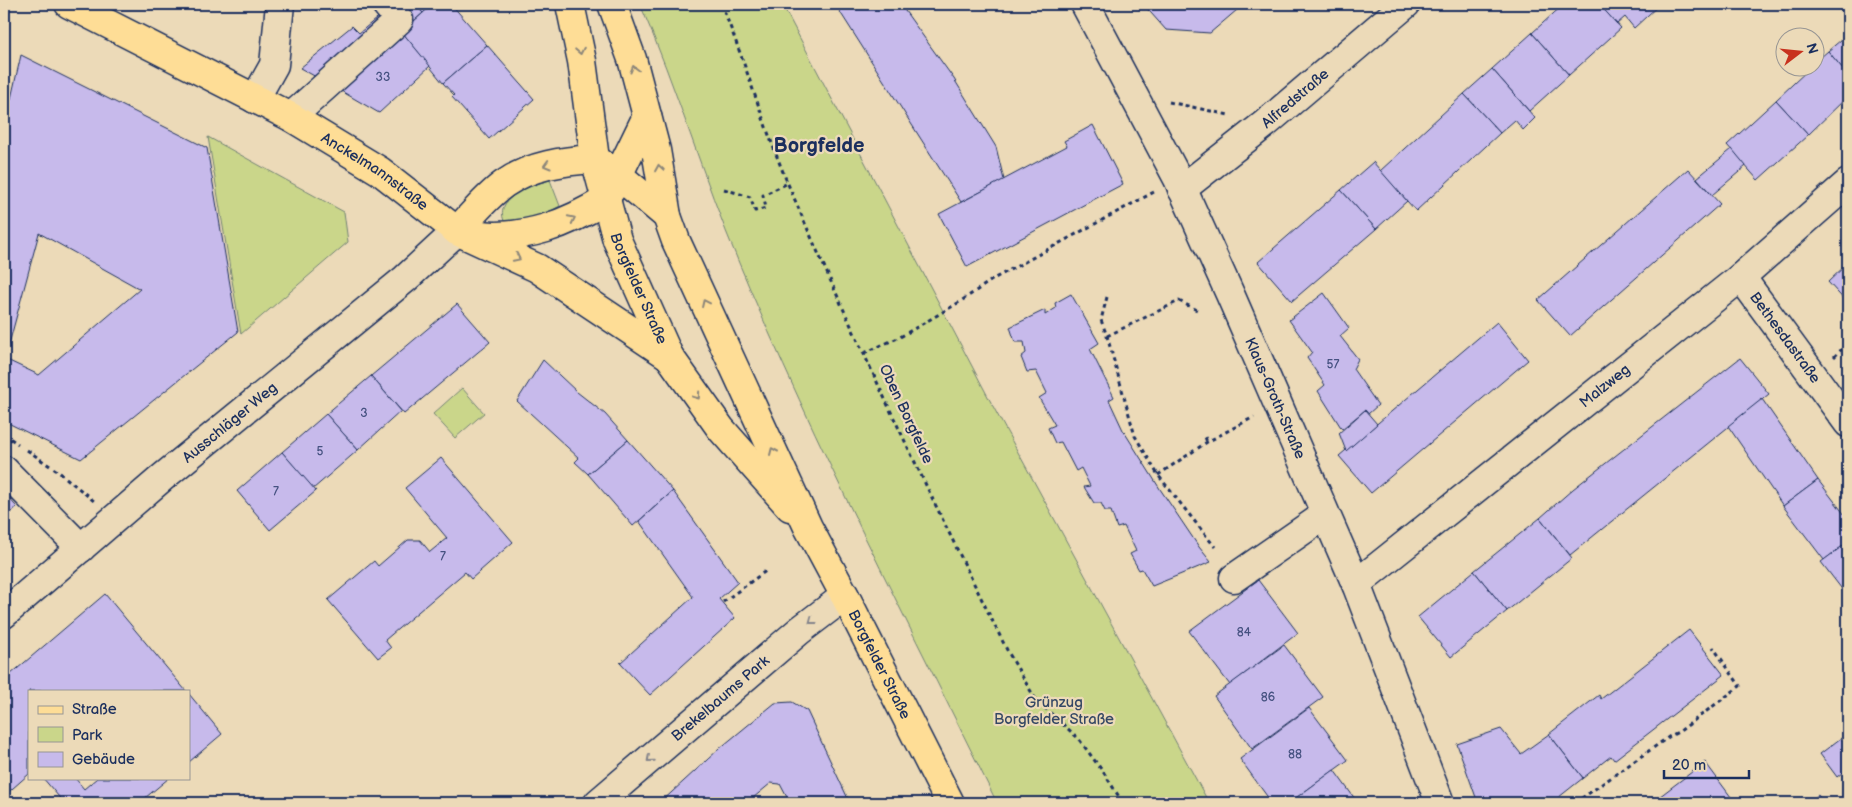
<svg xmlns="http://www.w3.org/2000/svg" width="1852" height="807" font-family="'Balsamiq Sans',sans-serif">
  <rect width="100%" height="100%" fill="#ecdab8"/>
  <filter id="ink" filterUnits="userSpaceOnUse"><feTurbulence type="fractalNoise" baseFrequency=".02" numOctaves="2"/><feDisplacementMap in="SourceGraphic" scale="10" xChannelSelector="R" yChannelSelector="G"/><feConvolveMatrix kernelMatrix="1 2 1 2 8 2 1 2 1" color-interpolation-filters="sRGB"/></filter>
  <g filter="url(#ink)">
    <!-- green -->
    <g fill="#cad68a" stroke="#728274">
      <path d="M 640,4 L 782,4 L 995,410 L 1209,803 L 997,803 C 909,624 816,447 739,263 C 703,178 677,88 640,4 Z"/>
      <polygon points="208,137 344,212 348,242 241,334"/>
      <path d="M 550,180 L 560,206 L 539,217 L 508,223 L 504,221 C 494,197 533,184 550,180 Z"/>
      <polygon points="462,388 484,413 455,438 433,414"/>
    </g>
    <!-- building -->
    <g fill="#c7baeb" stroke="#1b2f5e" fill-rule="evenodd">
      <polygon points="394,4 415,4 423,13 336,88 300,68 352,26 359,33"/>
      <polygon points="415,4 433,4 423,13"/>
      <polygon points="433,4 451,4 487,45 443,83 402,32"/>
      <polygon points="835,4 900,4 954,79 996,147 1004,180 961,202"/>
      <polygon points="1143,4 1244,4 1210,33 1166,30"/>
      <polygon points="1564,4 1599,4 1621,28 1569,75 1532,33"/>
      <polygon points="1599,4 1660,4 1634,28 1625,17 1617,24"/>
      <polygon points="402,32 430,66 379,113 336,88"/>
      <polygon points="1532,33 1569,75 1529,111 1492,69"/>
      <polygon points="1848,34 1848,75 1828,51"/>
      <polygon points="487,45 534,99 489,139 452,97 454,95 443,83"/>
      <polygon points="1828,51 1848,75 1848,96 1808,135 1776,100 1810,68 1814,68 1814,63"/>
      <path d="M 21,55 L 207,148 L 238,332 L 81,459 L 4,421 L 4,129 ZM 39,233 L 140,289 L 39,375 L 5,359 Z"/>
      <polygon points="1492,69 1535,118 1523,130 1515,120 1500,133 1464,94"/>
      <polygon points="1464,94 1500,133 1416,211 1380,171"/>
      <polygon points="1776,100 1808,135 1758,180 1727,145"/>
      <polygon points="1093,125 1123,184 967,267 939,214 1067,146 1064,141"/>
      <polygon points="1732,149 1746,166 1712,195 1697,178"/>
      <polygon points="1373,162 1407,201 1376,229 1341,190"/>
      <polygon points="1688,169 1720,204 1570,336 1538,300"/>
      <polygon points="1341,190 1376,229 1292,301 1258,262"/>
      <polygon points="1848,263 1848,304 1828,282"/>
      <polygon points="1324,293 1349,328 1340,336 1358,359 1353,369 1378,405 1368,414 1365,410 1342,429 1318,391 1325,385 1307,358 1312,352 1289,320"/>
      <polygon points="1071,294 1099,343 1090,349 1114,397 1109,400 1123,430 1160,489 1199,547 1211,562 1152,586 1142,569 1139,570 1130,554 1136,551 1124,526 1117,528 1111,511 1105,511 1101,503 1094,503 1084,487 1090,486 1081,468 1076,471 1061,442 1055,443 1048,428 1055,425 1039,398 1047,393 1036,371 1027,372 1021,357 1026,353 1024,342 1015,342 1010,327 1045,310 1045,315 1056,308 1055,303"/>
      <polygon points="457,304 490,342 404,414 371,376"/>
      <polygon points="1497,322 1528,360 1371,493 1339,456"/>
      <polygon points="1740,358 1769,394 1570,555 1540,518 1573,489"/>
      <polygon points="543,360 577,392 605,414 628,440 588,474 575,462 579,458 517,401"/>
      <polygon points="371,376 401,411 358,450 326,414"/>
      <polygon points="1762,399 1818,480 1783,506 1728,426"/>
      <polygon points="1365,410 1377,424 1346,451 1339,433"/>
      <polygon points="326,414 358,450 313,489 282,452"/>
      <polygon points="628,440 673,491 633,526 588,474"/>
      <polygon points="282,452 316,491 270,530 237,491"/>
      <polygon points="441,458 513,542 471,579 465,572 385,640 391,648 378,658 328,600 374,561 378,566 408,540 420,540 430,552 447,538 405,488"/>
      <polygon points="1818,480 1848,519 1848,542 1824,560 1783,506"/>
      <polygon points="673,491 738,582 719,599 735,618 650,695 620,663 693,597 639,521"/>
      <polygon points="4,493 17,507 4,518"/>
      <polygon points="1540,518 1572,558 1507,611 1474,571"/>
      <polygon points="1848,542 1848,597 1821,562"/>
      <polygon points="1474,571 1507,611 1451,657 1418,617"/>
      <polygon points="1258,580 1298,633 1230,685 1189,631"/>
      <polygon points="105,594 186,691 29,691 29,774 4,796 4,680"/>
      <polygon points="1689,630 1724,675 1614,760 1611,756 1583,778 1549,734 1599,695 1601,699"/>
      <polygon points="1284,645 1323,697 1252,749 1214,696"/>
      <polygon points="189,694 222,734 189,762"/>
      <polygon points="792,702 807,711 850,803 790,803 780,784 771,783 747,803 660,803 719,749 775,703"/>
      <polygon points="1309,708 1348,760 1289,803 1272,803 1240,759"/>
      <polygon points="1501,729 1521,754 1549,734 1583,778 1554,801 1555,803 1478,803 1457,744"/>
      <polygon points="1841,738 1848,747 1848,768 1837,777 1820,754"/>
      <polygon points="1705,762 1734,801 1731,803 1651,803"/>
      <polygon points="1334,770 1358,803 1289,803"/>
      <polygon points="43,778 75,778 84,789 97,778 169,778 139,803 64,803"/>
      <polygon points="1818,795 1824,803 1808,803"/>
    </g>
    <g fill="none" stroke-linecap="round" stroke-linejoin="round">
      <!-- minor casing -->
      <g stroke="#1b2f5e" stroke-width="31">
        <g id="minor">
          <path id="s1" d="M 1085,4 L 1178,179 L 1230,294 L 1356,584 L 1440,803"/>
          <polyline points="255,99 274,65 280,4"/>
          <polyline points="291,117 399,20 386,4"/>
          <path id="s2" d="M 1182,189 L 1266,123 L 1406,4"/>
          <path id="s3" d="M 1741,277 L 1848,423"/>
          <polyline points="4,470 81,548"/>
          <polyline points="1234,578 1325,515"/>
          <path id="s4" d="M 1356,584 L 1741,277 L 1848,183"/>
          <path id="s5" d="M 4,614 L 163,477 L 405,279 L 457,231"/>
          <path id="s6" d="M 598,803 L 799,631 L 845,596"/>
        </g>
      </g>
      <!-- major casing -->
      <g stroke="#1b2f5e" stroke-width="31">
        <g id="major">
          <path id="s7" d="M 69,4 L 291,117 L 380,171 L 457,231 L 537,268 L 669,356"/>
          <path id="s8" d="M 570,4 L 582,61 L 595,159 L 617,240 L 669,356 L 721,429 L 790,507"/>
          <path id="s9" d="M 612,4 L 632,59 L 656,150 L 667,216 L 676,241 L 808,527 L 845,596 L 950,803"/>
          <polyline points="595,159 618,175 667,216"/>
          <polyline points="611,190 647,116"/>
          <path d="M 457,231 C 472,215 486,197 504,184 C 531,165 563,161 595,159"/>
          <path d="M 478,235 C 526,240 567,224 607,199"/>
        </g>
      </g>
      <!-- path -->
      <g stroke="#1b2f5e" stroke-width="3" stroke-dasharray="4 4" stroke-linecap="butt">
        <path d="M 721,4 C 746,63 763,125 788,184 C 856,342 931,498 1008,652 L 1036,700 L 1078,738 L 1104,773 L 1123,803"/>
        <polyline points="1169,102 1229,115"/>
        <polyline points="724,189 750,197 755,211 766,208 763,195 788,183"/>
        <polyline points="1107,297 1101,320 1107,336 1135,436 1158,475 1215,547"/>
        <polyline points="1107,336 1179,301 1199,311"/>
        <polyline points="864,353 900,337 958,303 995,278 1154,192"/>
        <polyline points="1834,357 1848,343"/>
        <polyline points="4,434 18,444"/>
        <polyline points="1205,437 1207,442"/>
        <polyline points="27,450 60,473 94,501"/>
        <polyline points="1158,475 1207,442 1254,417"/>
        <polyline points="723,602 767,570"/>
        <polyline points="1575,803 1670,736 1680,731 1740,686 1713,647"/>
      </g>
      <!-- minor -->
      <use href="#minor" stroke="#ecdab8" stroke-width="28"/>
      <!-- major -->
      <use href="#major" stroke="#fedd96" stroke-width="28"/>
    </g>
    <!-- one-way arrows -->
    <defs><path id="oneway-chevron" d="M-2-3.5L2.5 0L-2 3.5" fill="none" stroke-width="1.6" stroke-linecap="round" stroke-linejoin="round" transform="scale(1.25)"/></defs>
    <g stroke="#8c867a">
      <use href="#oneway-chevron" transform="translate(580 51) rotate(79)"/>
      <use href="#oneway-chevron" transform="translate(634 69) rotate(-105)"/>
      <use href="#oneway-chevron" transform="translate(547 165) rotate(164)"/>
      <use href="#oneway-chevron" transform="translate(659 168) rotate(-99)"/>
      <use href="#oneway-chevron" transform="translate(572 219) rotate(-26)"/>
      <use href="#oneway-chevron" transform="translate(517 258) rotate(26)"/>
      <use href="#oneway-chevron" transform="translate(705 303) rotate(-115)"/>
      <use href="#oneway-chevron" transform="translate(697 396) rotate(55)"/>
      <use href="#oneway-chevron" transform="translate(773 451) rotate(-114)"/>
    </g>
    <g stroke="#84848b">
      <use href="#oneway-chevron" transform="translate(812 621) rotate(143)"/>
      <use href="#oneway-chevron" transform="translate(650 759) rotate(139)"/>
    </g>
  </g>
  <g text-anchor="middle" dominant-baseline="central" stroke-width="4.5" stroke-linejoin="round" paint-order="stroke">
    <!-- number labels -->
    <g font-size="12" fill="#465281">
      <text x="383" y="77">33</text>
      <text x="1333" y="364">57</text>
      <text x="364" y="413">3</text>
      <text x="320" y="451">5</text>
      <text x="276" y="491">7</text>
      <text x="443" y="556">7</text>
      <text x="1244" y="632">84</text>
      <text x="1268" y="697">86</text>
      <text x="1295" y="754">88</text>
    </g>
    <!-- street labels -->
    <g font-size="15" fill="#1b2f5e" stroke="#ecdab8">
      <text stroke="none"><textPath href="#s2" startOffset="145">Alfredstraße</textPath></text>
      <text stroke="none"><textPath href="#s7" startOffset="349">Anckelmannstraße</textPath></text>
      <text stroke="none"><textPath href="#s8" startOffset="294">Borgfelder Straße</textPath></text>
      <text stroke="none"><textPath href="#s3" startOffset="75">Bethesdastraße</textPath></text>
      <text stroke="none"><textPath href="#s4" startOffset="318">Malzweg</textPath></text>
      <text stroke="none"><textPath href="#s1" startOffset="438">Klaus-Groth-Straße</textPath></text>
      <text transform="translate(906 414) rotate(65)">Oben Borgfelde</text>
      <text stroke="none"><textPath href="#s5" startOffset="296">Ausschläger Weg</textPath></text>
      <text stroke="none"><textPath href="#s9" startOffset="716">Borgfelder Straße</textPath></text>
      <text stroke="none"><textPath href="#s6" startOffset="161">Brekelbaums Park</textPath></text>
    </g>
    <!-- park labels -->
    <g font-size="15" fill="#354865" stroke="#ecdab8">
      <text x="1054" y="702">Grünzug<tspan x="1054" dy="17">Borgfelder Straße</tspan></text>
    </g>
    <!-- district labels -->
    <g font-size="20" font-weight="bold" fill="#1b2f5e" stroke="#ecdab8">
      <text x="819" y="146">Borgfelde</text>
    </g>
  </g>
  <!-- margin -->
  <rect width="1852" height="807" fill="none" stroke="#ecdab8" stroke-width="20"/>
  <rect x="10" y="10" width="1832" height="787" fill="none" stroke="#1b2f5e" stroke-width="2" filter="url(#ink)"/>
  <!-- legend -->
  <rect x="28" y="690" width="162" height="90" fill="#ecdab8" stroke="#989694"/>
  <rect x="38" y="706" width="25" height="8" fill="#fedd96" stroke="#989694"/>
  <text x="72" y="714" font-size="15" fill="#1b2f5e">Straße</text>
  <rect x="38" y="727" width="25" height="15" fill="#cad68a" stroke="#989694"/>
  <text x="72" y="740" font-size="15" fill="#1b2f5e">Park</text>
  <rect x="38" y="752" width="25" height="15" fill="#c7baeb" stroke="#989694"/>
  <text x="72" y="764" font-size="15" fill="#1b2f5e">Gebäude</text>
  <!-- north arrow -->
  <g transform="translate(1800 52) rotate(74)"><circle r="24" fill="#ecdab8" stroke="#989694"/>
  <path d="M0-4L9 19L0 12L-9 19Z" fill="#c8321e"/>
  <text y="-8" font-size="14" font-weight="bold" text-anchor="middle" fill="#1b2f5e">N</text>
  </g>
  <!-- scale -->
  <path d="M1664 770v8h85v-8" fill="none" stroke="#1b2f5e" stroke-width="2.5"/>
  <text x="1672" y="770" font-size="15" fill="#1b2f5e" stroke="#ecdab8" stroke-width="4" paint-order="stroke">20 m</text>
</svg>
